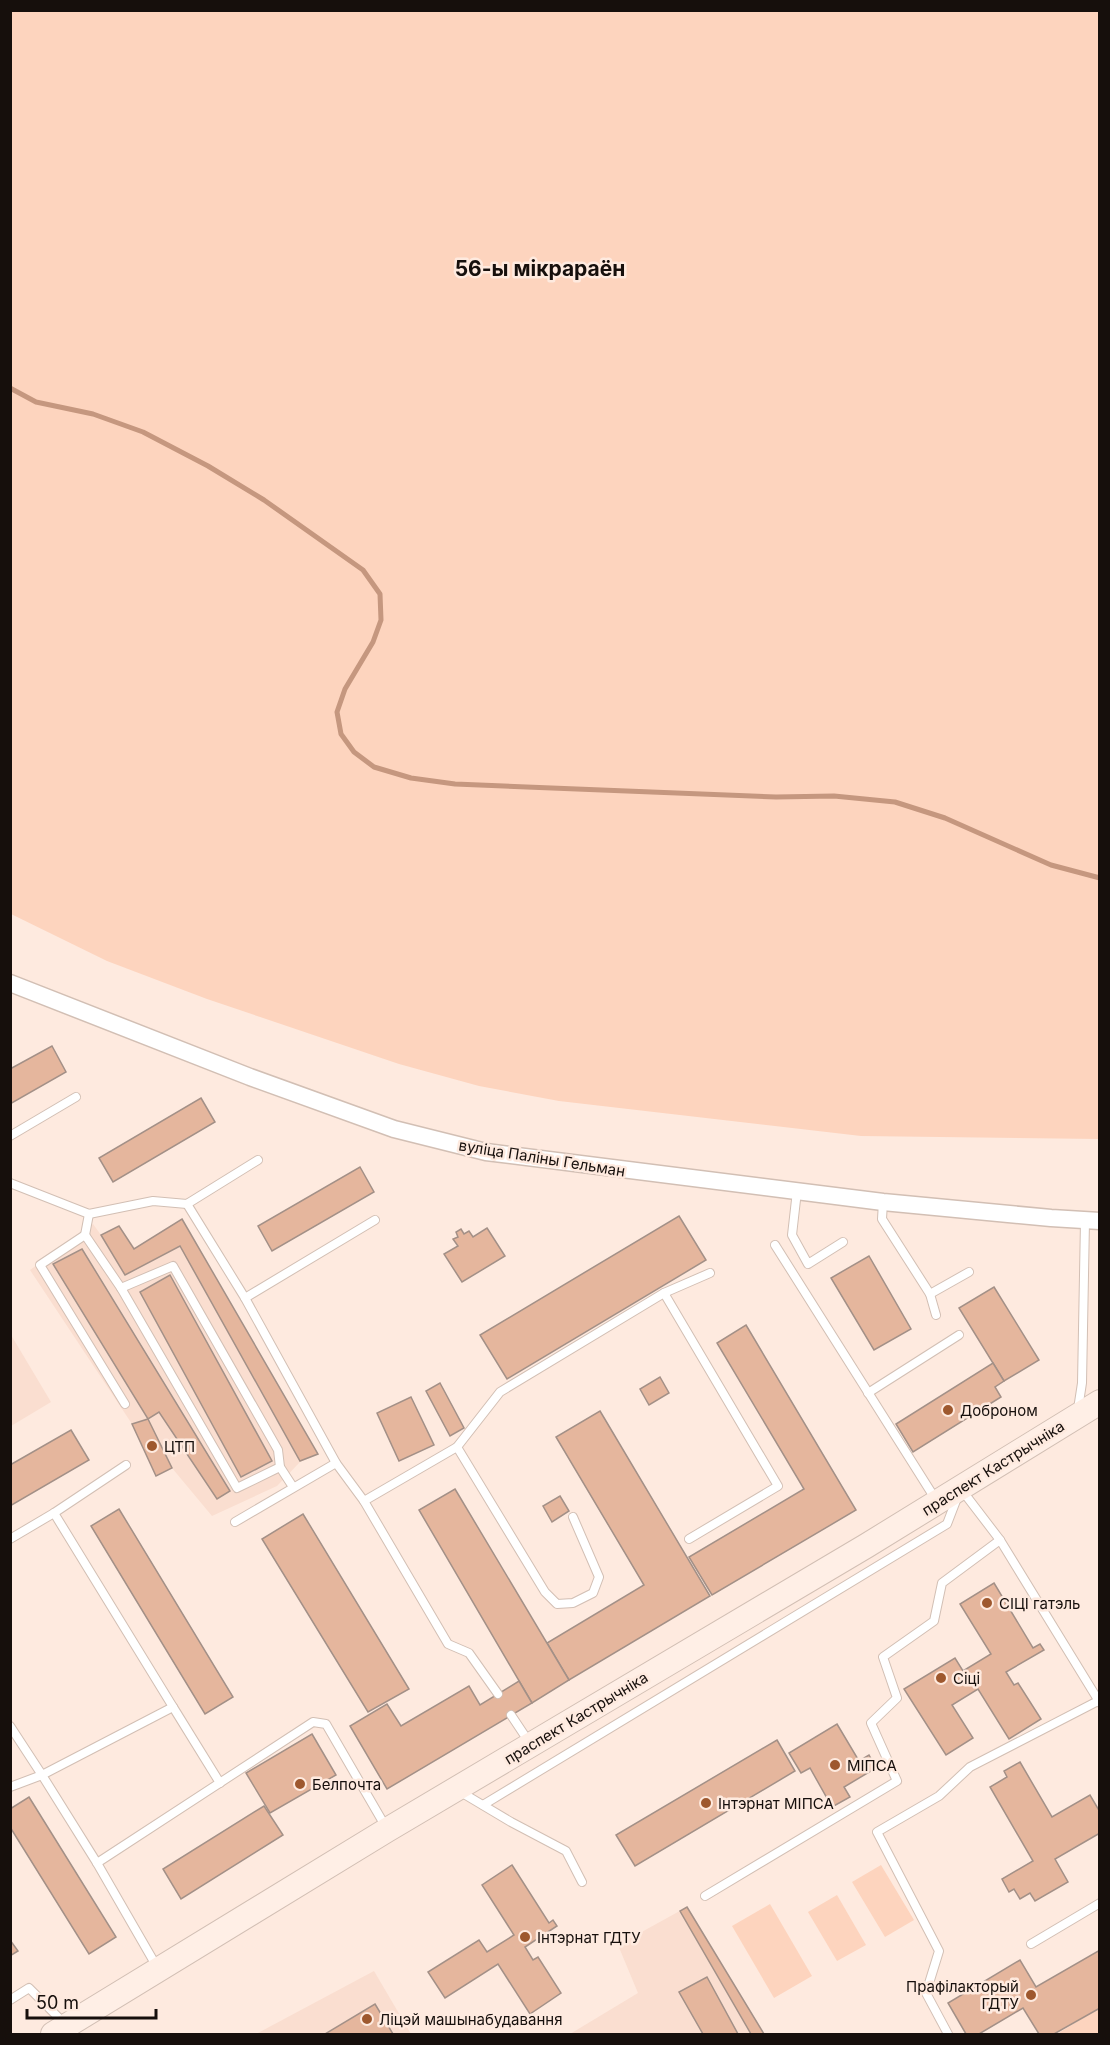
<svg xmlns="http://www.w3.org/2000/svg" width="1110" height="2045" font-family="Inter,sans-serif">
  <rect width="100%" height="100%" fill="#feeadf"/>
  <!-- built -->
  <g fill="#faded0">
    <polygon points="182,1219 318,1454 300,1462 277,1486 212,1516 172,1468 148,1420 132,1424 30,1270 93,1224 101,1235 119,1226 135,1248"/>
    <polygon points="11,1335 51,1402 11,1426 10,1426"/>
    <polygon points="687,1907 764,2034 570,2034 638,1993 618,1945"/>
    <polygon points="374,1971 411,2034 256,2034"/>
  </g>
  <!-- green -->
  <g fill="#fdd4be">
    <polygon points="10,11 1099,11 1099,1139 861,1136 559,1101 479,1086 399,1064 207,999 107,961 11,914"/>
    <polygon points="881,1865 914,1920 885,1937 852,1882"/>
    <polygon points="837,1895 866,1945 837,1961 808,1912"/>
    <polygon points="770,1904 812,1976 774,1998 732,1926"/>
    <polygon points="1099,2008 1099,2034 1057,2034"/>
  </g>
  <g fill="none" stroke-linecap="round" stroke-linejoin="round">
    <!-- stream -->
    <polyline stroke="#c5977f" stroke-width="5" points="10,388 36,402 93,414 143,432 208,466 264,500 363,570 380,594 381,620 373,642 345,689 337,712 341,734 354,752 374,767 411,778 455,784 776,797 834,796 895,802 945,818 1051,865 1100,878"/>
  </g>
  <!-- building -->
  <g fill="#e5b69d" stroke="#a39087" stroke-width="1.5">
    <polygon points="52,1046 66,1072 10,1104 10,1069"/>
    <polygon points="201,1098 215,1122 113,1182 99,1158"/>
    <polygon points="360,1167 374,1192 272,1251 258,1226"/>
    <polygon points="679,1216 706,1260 507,1379 480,1335"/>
    <polygon points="182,1219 318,1454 300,1461 180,1246 125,1275 101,1235 119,1226 134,1249"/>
    <polygon points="487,1228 505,1256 462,1282 444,1254 458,1246 453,1239 458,1237 456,1232 461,1229 464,1234 469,1231 473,1237"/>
    <polygon points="82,1249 230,1491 217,1499 159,1412 148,1419 53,1264"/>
    <polygon points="869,1256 911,1329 874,1350 831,1278"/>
    <polygon points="170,1275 272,1461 241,1477 140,1292"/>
    <polygon points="994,1287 1039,1360 1004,1381 959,1308"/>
    <polygon points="746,1325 856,1510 712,1595 689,1557 804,1489 717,1343"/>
    <polygon points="993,1363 1004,1381 995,1387 1001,1397 913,1452 896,1424"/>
    <polygon points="660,1377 669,1393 649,1405 640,1389"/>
    <polygon points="440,1383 464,1428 450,1436 426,1391"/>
    <polygon points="411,1397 434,1445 399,1461 377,1413"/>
    <polygon points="600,1411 710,1596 569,1680 547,1643 644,1585 556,1437"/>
    <polygon points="148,1419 172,1468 156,1476 132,1424"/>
    <polygon points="71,1430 89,1460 10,1506 10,1465"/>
    <polygon points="455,1489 569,1680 532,1703 419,1510"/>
    <polygon points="560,1496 569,1511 552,1522 543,1506"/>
    <polygon points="119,1509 233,1697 205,1714 91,1526"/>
    <polygon points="303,1514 409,1689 368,1712 262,1539"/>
    <polygon points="994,1583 1033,1648 1040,1644 1044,1650 1006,1672 1014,1685 1018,1683 1041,1719 1009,1739 978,1689 952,1705 973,1738 946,1755 904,1689 955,1658 963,1671 991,1654 960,1604"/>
    <polygon points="519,1681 532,1703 387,1789 350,1726 387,1704 401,1726 469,1686 480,1705"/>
    <polygon points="837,1724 859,1761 869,1755 876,1768 844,1787 850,1797 832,1807 810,1768 801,1773 789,1753"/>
    <polygon points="312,1734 336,1775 270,1813 246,1773"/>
    <polygon points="777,1740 795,1771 635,1866 616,1835"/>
    <polygon points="1020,1762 1052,1817 1090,1795 1100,1812 1100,1833 1055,1859 1068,1882 1035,1901 1030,1893 1020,1899 1014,1889 1009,1892 1002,1879 1033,1861 990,1787 1007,1777 1004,1771"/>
    <polygon points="29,1797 116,1937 89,1954 10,1827 10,1809"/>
    <polygon points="264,1806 283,1835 181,1899 163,1869"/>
    <polygon points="512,1865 549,1923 553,1920 557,1926 525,1947 533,1960 538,1957 561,1993 530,2014 498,1964 445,1998 428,1972 479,1940 487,1952 514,1935 482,1885"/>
    <polygon points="687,1907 764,2034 751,2034 680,1911"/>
    <polygon points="10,1940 18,1951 10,1956"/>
    <polygon points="1100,1950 1100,2008 1054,2034 1039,2034 1023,2008 979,2034 966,2034 948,2003 1020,1960 1036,1987"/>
    <polygon points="707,1977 738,2034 703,2034 679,1992"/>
    <polygon points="375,2004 393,2034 325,2034"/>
  </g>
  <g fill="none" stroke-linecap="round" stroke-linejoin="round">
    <!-- lane casing -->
    <g stroke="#d2bfb4" stroke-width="10">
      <g id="lane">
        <polyline points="10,1136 76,1097"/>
        <polyline points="10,1183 89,1214 153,1201 187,1204 258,1160"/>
        <polyline points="797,1191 792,1235 808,1264 843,1242"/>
        <polyline points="883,1202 882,1219 930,1294 936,1315"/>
        <polyline points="187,1204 245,1298 336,1463 364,1501 448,1644 469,1653 498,1694"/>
        <polyline points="85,1235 89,1214"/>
        <polyline points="775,1245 936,1500"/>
        <polyline points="121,1288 173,1266 278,1450 280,1467 293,1487"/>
        <polyline points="664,1293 778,1486 689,1539"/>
        <polyline points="930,1294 969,1272"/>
        <polyline points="245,1298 375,1220"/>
        <polyline points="868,1393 959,1335"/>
        <polyline points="125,1404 40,1265 85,1235 121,1288 237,1488 280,1467"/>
        <polyline points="1078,1409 1082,1383 1085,1221"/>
        <polyline points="457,1447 545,1592 557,1604 573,1603 593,1593 599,1577 573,1517"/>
        <polyline points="961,1489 1000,1540 1100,1703"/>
        <polyline points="364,1501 457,1447 500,1392 664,1293 710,1273"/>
        <polyline points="235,1522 336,1463"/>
        <polyline points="10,1539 54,1513 126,1465"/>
        <polyline points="173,1707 220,1783"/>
        <polyline points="511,1715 529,1742"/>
        <polyline points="10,1726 42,1775 173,1707 54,1513"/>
        <polyline points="10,1787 42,1775 97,1863 157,1967"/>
        <polyline points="459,1791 511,1822 566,1851 582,1882"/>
        <polyline points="483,1805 947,1524 957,1498"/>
        <polyline points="97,1863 313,1722 326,1724 387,1829"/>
        <polyline points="705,1896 897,1781 871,1723 897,1698 883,1657 934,1621 942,1583 1000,1540"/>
        <polyline points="1031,1944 1100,1903"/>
        <polyline points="10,2000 29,1988 64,2023"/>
        <polyline points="948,2034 926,1993 939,1951 877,1832 939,1796 970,1767 1098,1701"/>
      </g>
    </g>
    <!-- street casing -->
    <g stroke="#d2bfb4" stroke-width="19">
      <polyline id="street" points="10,983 250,1077 394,1129 486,1152 883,1202 1051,1218 1100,1221"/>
    </g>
    <!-- secondary casing -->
    <g stroke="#d2bfb4" stroke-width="26">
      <polyline id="secondary" points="53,2034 387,1830 866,1546 1100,1402"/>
    </g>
    <!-- lane -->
    <use href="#lane" stroke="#fff" stroke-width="8"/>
    <!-- street -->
    <use href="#street" stroke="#fff" stroke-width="16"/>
    <!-- secondary -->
    <use href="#secondary" stroke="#ffefe6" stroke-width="24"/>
  </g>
  <!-- markers -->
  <g fill="#9e582e" stroke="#feeadf" stroke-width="2">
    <circle cx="948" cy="1410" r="6"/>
    <circle cx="152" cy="1446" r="6"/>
    <circle cx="987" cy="1603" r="6"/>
    <circle cx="941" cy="1678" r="6"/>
    <circle cx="835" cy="1765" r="6"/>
    <circle cx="300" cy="1784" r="6"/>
    <circle cx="706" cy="1803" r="6"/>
    <circle cx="525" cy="1937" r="6"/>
    <circle cx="1031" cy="1995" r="6"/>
    <circle cx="367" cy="2019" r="6"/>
  </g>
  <g text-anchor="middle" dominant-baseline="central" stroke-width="5" stroke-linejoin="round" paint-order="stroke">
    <!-- street labels -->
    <g font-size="15" fill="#160f0c" stroke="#feeadf">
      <text transform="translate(542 1158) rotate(9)">вуліца Паліны Гельман</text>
      <text transform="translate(993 1468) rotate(-32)">праспект Кастрычніка</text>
      <text transform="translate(576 1718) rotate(-31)">праспект Кастрычніка</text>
    </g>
    <!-- poi labels -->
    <g font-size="15" fill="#160f0c" stroke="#feeadf" text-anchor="start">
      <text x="960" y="1410">Доброном</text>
      <text x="164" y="1446">ЦТП</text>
      <text x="999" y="1603">СІЦІ гатэль</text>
      <text x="953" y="1678">Сіці</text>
      <text x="847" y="1765">МІПСА</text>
      <text x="312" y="1784">Белпочта</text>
      <text x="718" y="1803">Інтэрнат МІПСА</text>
      <text x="537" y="1937">Інтэрнат ГДТУ</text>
      <text x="1019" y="1986" text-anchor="end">Прафілакторый<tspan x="1019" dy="17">ГДТУ</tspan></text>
      <text x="379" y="2019">Ліцэй машынабудавання</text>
    </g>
    <!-- district labels -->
    <g font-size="21" font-weight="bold" fill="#160f0c" stroke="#feeadf">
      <text x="540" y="268">56-ы мікрараён</text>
    </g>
  </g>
  <!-- border -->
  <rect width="1110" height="2045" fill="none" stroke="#160f0c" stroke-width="24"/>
  <!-- scale -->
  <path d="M27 2009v9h129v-9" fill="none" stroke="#160f0c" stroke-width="3"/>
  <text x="36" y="2009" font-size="18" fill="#160f0c" stroke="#feeadf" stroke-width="4.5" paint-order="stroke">50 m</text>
</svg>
